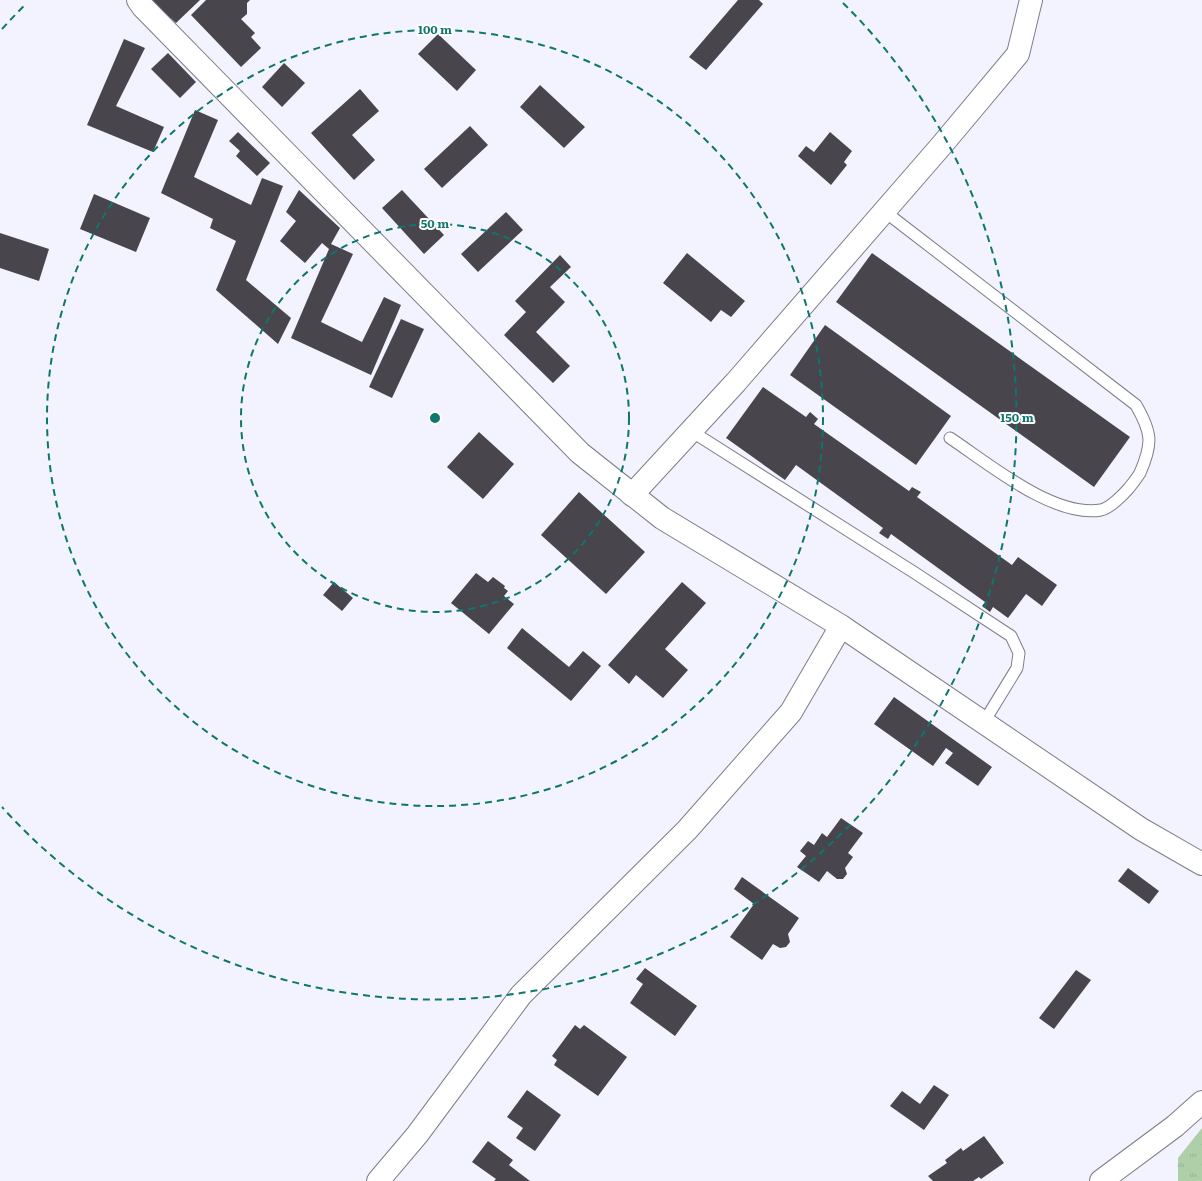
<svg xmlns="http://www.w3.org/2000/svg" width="1202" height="1181" font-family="Literata,serif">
  <defs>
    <pattern id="grass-tufts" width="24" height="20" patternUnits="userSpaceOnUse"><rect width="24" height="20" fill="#aecfa8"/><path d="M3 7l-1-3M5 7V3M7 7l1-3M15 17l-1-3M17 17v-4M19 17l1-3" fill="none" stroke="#96b291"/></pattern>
  </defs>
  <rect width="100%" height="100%" fill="#f2f3fe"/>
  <!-- grass -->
  <polygon fill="url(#grass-tufts)" points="1202,1128 1202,1181 1178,1181 1178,1158"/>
  <!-- building -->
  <g fill="#48454d">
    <polygon points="150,0 200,0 176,23"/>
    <polygon points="206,0 250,0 247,3 247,14 241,19 255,33 251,37 261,48 241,67 191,15"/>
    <polygon points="738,0 759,0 763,4 706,70 689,57"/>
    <polygon points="438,34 476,70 457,91 418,54"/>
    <polygon points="124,39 145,48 116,106 164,127 153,152 87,125"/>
    <polygon points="168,53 196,82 180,98 151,69"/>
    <polygon points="284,63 305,83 282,107 262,87"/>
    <polygon points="540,85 585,127 564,148 520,107"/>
    <polygon points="360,89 379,111 352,135 375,160 354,180 311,133"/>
    <polygon points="195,110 218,120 194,177 251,205 262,178 283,186 246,280 291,318 278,344 216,290 236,241 210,228 213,219 161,193"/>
    <polygon points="470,126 488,145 442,188 424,169"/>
    <polygon points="238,132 270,163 257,176 236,156 240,151 229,141"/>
    <polygon points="830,132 852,151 844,162 847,165 831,185 798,156 806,146 814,152"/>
    <polygon points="299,190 340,228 331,244 353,254 321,322 362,342 384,297 401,305 371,375 291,338 329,249 322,243 305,263 280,241 296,221 286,212"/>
    <polygon points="402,190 444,235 424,254 382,208"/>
    <polygon points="94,194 150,218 136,252 80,229"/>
    <polygon points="506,212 523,230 478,272 461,254"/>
    <polygon points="0,233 49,249 39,281 0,268"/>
    <polygon points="687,253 745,301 731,317 721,310 711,322 663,283"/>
    <polygon points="872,253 1130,437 1094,487 836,302"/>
    <polygon points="560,255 571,267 550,287 565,302 536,332 570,366 553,383 504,335 526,312 515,301"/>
    <polygon points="401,319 424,329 392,398 369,387"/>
    <polygon points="825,325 951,416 916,465 790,375"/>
    <polygon points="763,387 806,417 810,412 818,419 814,424 909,491 912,487 921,492 917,497 1012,565 1018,557 1057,585 1042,606 1026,594 1008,618 993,607 990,612 982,606 985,602 891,534 888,539 879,533 883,528 796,465 785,480 726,438"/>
    <polygon points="479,432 514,464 483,499 447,467"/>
    <polygon points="579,492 645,552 606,594 541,535"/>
    <polygon points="476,573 488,582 493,577 505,586 504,588 508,591 504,596 514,604 489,634 451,603"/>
    <polygon points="334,582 353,598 342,611 323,595"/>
    <polygon points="682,582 706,603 665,649 688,670 663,698 636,675 629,684 608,665"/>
    <polygon points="522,628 569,667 583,651 601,666 571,701 507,648"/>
    <polygon points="894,697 992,767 978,786 945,763 953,753 946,748 933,766 874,724"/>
    <polygon points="841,818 863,833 848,853 853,857 845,868 847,874 843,879 837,879 827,871 819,882 797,867 806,856 800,851 808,841 814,845 822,833 827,837"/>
    <polygon points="1128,868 1159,891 1149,904 1118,881"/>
    <polygon points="742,877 799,918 788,934 790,942 786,947 780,948 773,944 762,960 730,937 754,904 734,889"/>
    <polygon points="645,968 697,1006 675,1036 630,1003 643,984 636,979"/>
    <polygon points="1076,970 1091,980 1054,1029 1039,1018"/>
    <polygon points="575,1025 580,1029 584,1025 627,1057 598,1096 554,1065 557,1060 552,1056"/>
    <polygon points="934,1085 949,1095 924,1130 890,1106 902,1091 920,1104"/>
    <polygon points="527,1090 561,1115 535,1151 516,1138 523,1128 507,1117"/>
    <polygon points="984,1136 1004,1163 981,1179 979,1177 973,1181 933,1181 928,1176 947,1163 945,1160 961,1148 963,1151"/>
    <polygon points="488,1141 513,1160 509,1165 530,1181 494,1181 496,1179 472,1162"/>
  </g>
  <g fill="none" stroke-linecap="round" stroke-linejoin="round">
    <!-- lane casing -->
    <g stroke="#7d7e88" stroke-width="13">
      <g id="lane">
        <path d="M 884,211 L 1136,405 C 1152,433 1153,443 1140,473 C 1137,478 1133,483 1129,488 C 1123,495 1110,508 1101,510 C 1053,518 988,463 950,438"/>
        <polyline points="691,431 915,573 1011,636 1019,653 1017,668 984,722"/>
      </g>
    </g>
    <!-- street casing -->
    <g stroke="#7d7e88" stroke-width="24">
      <g id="street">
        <polyline points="632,495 736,382 941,146 1018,54 1031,0"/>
        <polyline points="378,1181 417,1135 521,995 687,830 791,712 841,626"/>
        <polyline points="1101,1181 1175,1126 1202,1102"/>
      </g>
    </g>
    <!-- secondary casing -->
    <g stroke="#7d7e88" stroke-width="24">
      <polyline id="secondary" points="138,0 143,7 580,453 662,518 841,626 1141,829 1202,864"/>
    </g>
    <!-- lane -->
    <use href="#lane" stroke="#fff" stroke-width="11"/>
    <!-- street -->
    <use href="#street" stroke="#fff" stroke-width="22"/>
    <!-- secondary -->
    <use href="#secondary" stroke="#fff" stroke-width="22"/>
  </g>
  <!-- distance rings -->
  <g fill="none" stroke="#0f766e" stroke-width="2" stroke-dasharray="7 5">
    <circle cx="435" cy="418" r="194"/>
    <circle cx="435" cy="418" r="388"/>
    <path d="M2 29A582 582 0 0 1 27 3M843 3A582 582 0 1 1 2 807"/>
  </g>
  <circle cx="435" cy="418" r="6" fill="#0f766e" stroke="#fff" stroke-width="2"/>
  <g font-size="12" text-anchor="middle" font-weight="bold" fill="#0f766e" stroke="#fff" stroke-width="4" stroke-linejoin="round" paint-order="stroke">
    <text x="435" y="34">100 m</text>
    <text x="435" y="228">50 m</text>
    <text x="1017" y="422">150 m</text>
  </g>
</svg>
